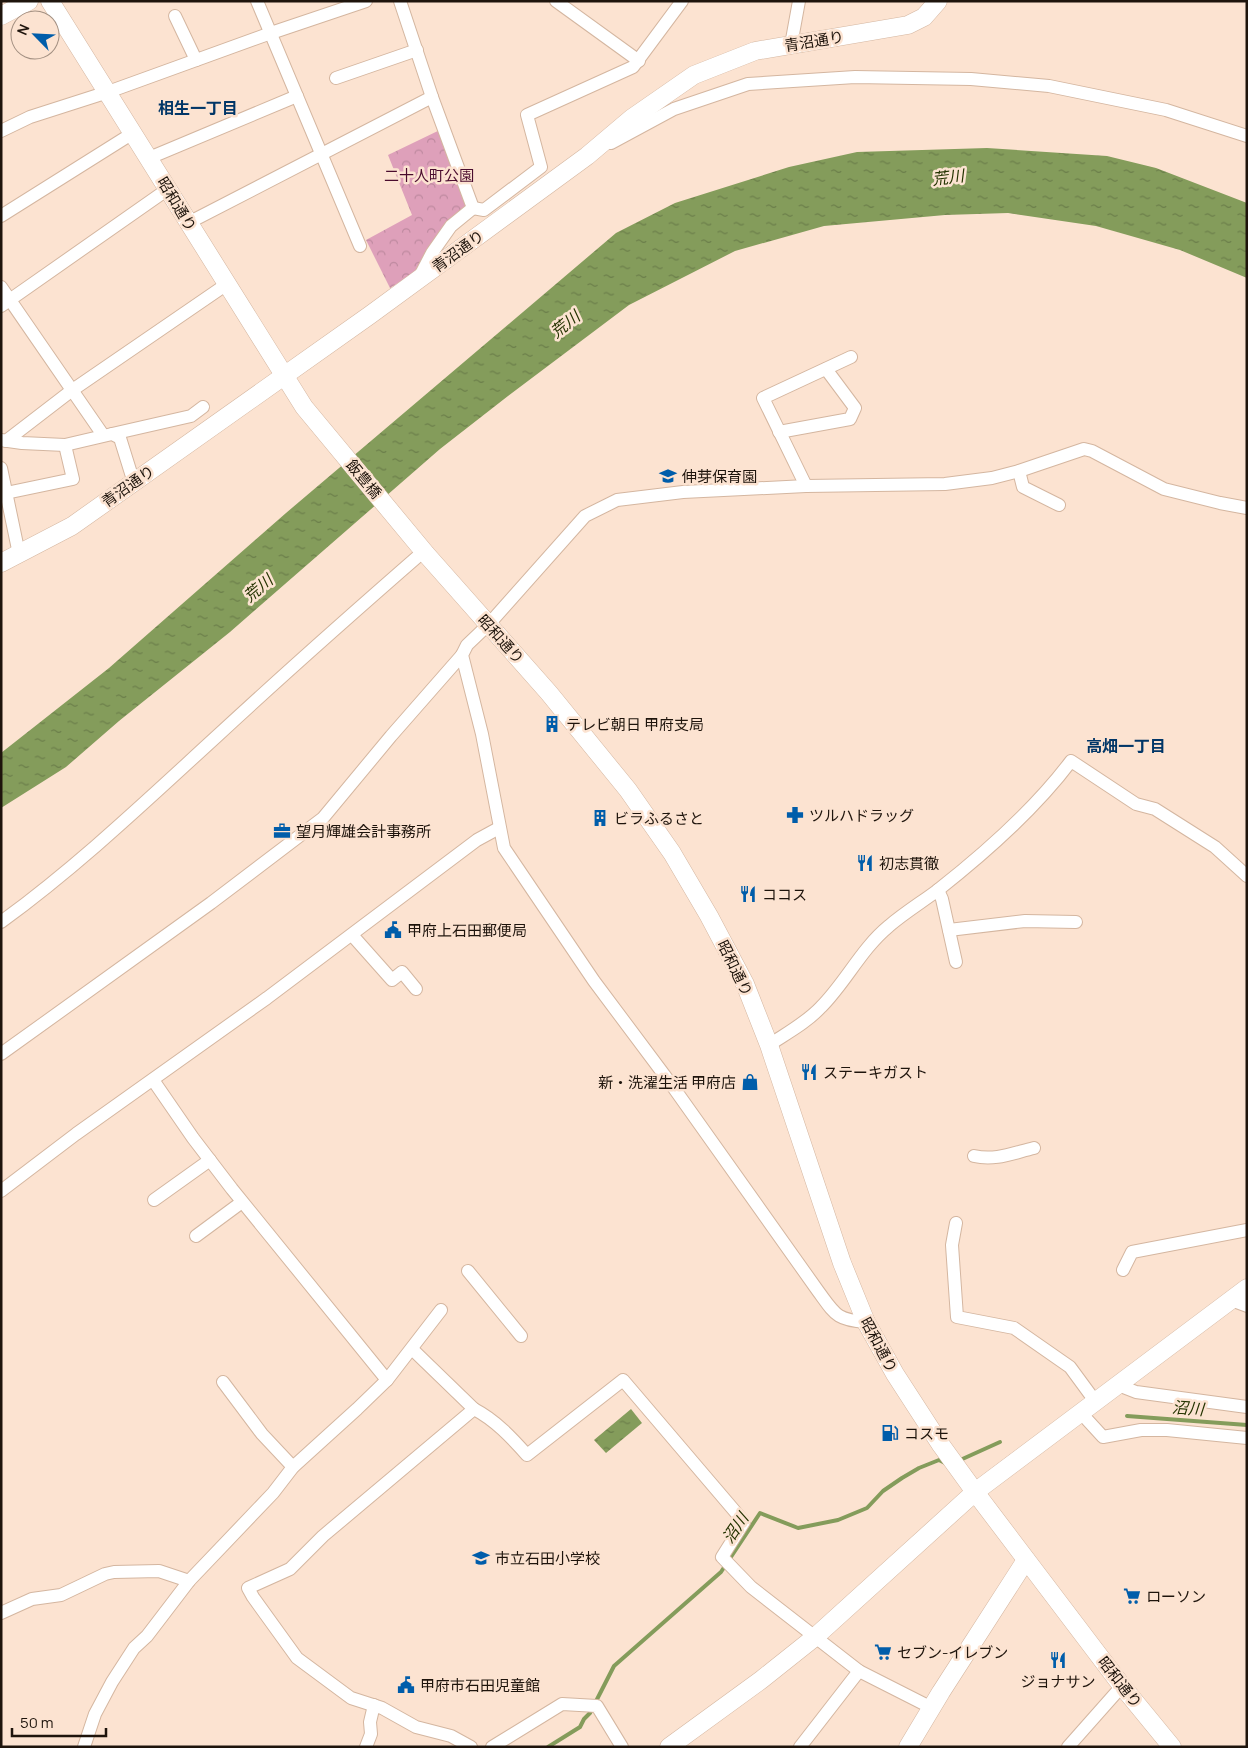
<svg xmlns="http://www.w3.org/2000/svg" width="1248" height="1748" font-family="Manrope,'Noto Sans JP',sans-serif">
  <defs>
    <pattern id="park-crowns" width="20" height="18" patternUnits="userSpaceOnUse" patternTransform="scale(1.25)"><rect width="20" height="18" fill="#dea0ba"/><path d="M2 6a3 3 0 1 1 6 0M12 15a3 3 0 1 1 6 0" fill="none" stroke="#be899f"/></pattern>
    <pattern id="water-ripples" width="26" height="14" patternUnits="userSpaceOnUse" patternTransform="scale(1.25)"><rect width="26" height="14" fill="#849c5b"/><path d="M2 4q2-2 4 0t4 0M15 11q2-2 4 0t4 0" fill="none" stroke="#6b7e4a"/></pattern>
  </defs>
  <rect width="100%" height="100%" fill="#fce3d1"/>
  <!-- park -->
  <polygon fill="url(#park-crowns)" points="444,128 473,208 420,269 390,288 366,240 412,215 388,155"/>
  <!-- water -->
  <g fill="url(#water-ripples)">
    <polygon points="987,148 1107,156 1156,168 1247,203 1247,278 1180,250 1096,226 1008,213 945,215 824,226 735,251 629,305 508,396 440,449 230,632 119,721 66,767 1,808 1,753 109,668 286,513 616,233 675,203 789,167 857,152"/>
    <polygon points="631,1409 642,1423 606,1453 594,1440"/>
  </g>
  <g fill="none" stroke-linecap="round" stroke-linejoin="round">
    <!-- stream -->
    <g stroke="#849c5b" stroke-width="4">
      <polyline points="1127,1416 1247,1425"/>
      <polyline points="958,1461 1000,1442"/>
      <polyline points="548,1747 580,1727 584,1719 590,1713 614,1666 721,1572 760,1513 798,1528 838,1520 867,1508 883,1491 902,1478 919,1468 939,1460 947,1464"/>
    </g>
    <!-- street casing -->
    <g stroke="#d4b6a0" stroke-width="14">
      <g id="street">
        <polyline points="257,1 360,246"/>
        <polyline points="400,1 432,97 473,208 451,226 432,253 420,276"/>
        <polyline points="556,1 639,61"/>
        <polyline points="175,16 196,60"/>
        <polyline points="791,45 799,1"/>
        <polyline points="336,78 417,50"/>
        <polyline points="1,131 30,117 108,92 271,33 366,1"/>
        <polyline points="611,143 674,109 748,84 855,77 971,79 1049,86 1166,110 1247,136"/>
        <polyline points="149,158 297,96"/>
        <polyline points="473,208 484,210 541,167 527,115 633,67 682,1"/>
        <polyline points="1,216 133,133"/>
        <polyline points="188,223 432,97"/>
        <polyline points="1,287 103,435"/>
        <polyline points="1,306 168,189"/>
        <polyline points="779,432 850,419 855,408 826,369"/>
        <polyline points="112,434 191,416 203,407"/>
        <polyline points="1,440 22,443 65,445 112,434 120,438 134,483"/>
        <polyline points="6,441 71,391 227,284"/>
        <polyline points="1,468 19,554"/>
        <polyline points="1019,471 1023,487 1059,505"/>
        <polyline points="806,486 763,398 851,357"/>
        <polyline points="6,493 73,479 65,445"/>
        <polyline points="938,890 942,899 956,962"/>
        <path d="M 1,922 C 78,866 146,801 216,737 C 284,674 354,612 424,551"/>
        <polyline points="949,930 1025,921 1076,922"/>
        <polyline points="352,935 392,980 402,972 416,989"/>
        <path d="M 769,1045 C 787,1033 806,1023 821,1007 C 846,982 861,949 889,926 C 904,913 922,902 938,890 C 985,853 1035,809 1071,761 L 1136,804 L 1155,809 L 1215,847 L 1247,876"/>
        <polyline points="1,1054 211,903 323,818 391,736 462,655"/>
        <polyline points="153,1080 193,1138 232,1189 387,1380"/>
        <path d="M 974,1156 C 995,1161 1013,1153 1034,1148"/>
        <polyline points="1,1191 76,1134 267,998 477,840 499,828"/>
        <polyline points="154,1200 210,1160"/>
        <polyline points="956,1223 952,1245 957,1317 1014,1328 1070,1367 1095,1401"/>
        <polyline points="196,1236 242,1202"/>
        <polyline points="1123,1270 1132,1252 1247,1230"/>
        <polyline points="468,1271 521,1336"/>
        <polyline points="1231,1300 1247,1306"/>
        <path d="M 866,1322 C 836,1320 835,1314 818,1291 L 671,1084 L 594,981 L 504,848 L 482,734 L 462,655 L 467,645 L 489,624 L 585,516 L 617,500 L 683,492 L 806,486 L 945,484 L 992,478 L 1019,471 L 1084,449 L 1092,451 L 1164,489 L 1220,503 L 1247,508"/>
        <polyline points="412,1349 474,1409"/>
        <polyline points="223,1382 262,1434 293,1467"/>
        <polyline points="1118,1385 1136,1392 1247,1407"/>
        <polyline points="1081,1413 1103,1437 1141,1430 1167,1430 1247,1438"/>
        <polyline points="1,1613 32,1599 61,1595 105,1574 114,1572 159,1571 189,1581"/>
        <polyline points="84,1747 95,1714 112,1682 134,1648 147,1636 189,1581 273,1493 293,1467 357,1409 387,1380 441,1310"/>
        <polyline points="366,1747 371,1734 370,1722 374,1705"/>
        <path d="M 471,1747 L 451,1736 L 416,1727 L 382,1708 L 351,1698 L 297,1658 L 253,1597 L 248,1588 L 290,1569 L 323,1536 L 474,1409 C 495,1420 511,1437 527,1455 L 623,1380 L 744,1522 L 722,1557 L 751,1587 L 859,1671 L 932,1708"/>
        <polyline points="492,1747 562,1704 597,1706 622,1747"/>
        <polyline points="800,1747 859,1671"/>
        <polyline points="1068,1747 1122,1686"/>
      </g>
    </g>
    <!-- secondary casing -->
    <g stroke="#d4b6a0" stroke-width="19">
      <g id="secondary">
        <polyline points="50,1 304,407 426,554 549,693 628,790 672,853 709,916 745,984 769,1045 842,1263 866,1322 895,1374 941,1445 975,1492 1122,1686 1172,1747"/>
        <polyline points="1,16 29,1"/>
        <polyline points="1,563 72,526 370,315 587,156 632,118 694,75 755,51 908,25 924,17 938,1"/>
        <polyline points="669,1747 761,1680 815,1637 975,1492 1247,1288"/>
        <polyline points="908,1747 941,1692 1026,1560"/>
      </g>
    </g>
    <!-- street -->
    <use href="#street" stroke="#fff" stroke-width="12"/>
    <!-- secondary -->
    <use href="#secondary" stroke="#fff" stroke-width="18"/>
  </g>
  <!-- icons -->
  <defs>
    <g id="school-bare" transform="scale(1.35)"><path d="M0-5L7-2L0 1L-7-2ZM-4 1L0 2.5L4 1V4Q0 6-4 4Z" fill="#005daa" stroke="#fce3d1" stroke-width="2.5" paint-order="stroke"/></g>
    <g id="building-bare" transform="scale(1.35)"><path d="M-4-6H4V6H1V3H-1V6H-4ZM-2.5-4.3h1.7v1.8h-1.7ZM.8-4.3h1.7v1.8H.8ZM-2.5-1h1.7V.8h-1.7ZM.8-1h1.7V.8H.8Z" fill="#005daa" stroke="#fce3d1" stroke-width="2.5" paint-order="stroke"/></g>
    <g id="pharmacy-bare" transform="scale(1.35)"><path d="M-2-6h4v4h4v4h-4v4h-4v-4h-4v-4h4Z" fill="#005daa" stroke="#fce3d1" stroke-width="2.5" paint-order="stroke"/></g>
    <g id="office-bare" transform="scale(1.35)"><path d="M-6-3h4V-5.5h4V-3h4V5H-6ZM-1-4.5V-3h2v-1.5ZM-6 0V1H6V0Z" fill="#005daa" stroke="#fce3d1" stroke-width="2.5" paint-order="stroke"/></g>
    <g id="restaurant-bare" transform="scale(1.35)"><path d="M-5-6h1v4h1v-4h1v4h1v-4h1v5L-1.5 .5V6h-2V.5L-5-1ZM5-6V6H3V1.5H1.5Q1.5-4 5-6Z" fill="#005daa" stroke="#fce3d1" stroke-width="2.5" paint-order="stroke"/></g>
    <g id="civic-bare" transform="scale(1.35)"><path d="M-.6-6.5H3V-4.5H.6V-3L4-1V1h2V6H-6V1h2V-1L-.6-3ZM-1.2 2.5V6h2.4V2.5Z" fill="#005daa" stroke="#fce3d1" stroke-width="2.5" paint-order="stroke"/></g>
    <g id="shop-bare" transform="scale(1.35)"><path d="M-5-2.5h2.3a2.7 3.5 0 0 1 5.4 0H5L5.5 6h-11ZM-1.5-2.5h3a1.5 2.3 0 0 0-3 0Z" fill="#005daa" stroke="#fce3d1" stroke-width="2.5" paint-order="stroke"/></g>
    <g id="fuel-bare" transform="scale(1.35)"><path d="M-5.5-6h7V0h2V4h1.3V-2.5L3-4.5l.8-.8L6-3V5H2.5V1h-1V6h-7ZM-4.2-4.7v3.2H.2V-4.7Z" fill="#005daa" stroke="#fce3d1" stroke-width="2.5" paint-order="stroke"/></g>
    <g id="supermarket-bare" transform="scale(1.35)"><path d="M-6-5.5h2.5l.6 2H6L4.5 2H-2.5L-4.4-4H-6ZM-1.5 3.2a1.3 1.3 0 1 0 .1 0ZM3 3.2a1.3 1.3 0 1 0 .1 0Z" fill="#005daa" stroke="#fce3d1" stroke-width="2.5" paint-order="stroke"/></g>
  </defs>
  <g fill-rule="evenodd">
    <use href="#school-bare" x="668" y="476"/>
    <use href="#building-bare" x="552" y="724"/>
    <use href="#pharmacy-bare" x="795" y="815"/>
    <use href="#building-bare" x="600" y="818"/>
    <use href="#office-bare" x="282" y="831"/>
    <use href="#restaurant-bare" x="865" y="863"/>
    <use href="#restaurant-bare" x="748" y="894"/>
    <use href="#civic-bare" x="393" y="930"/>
    <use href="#restaurant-bare" x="809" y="1072"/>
    <use href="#shop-bare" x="750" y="1082"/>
    <use href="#fuel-bare" x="890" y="1433"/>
    <use href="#school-bare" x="481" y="1558"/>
    <use href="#supermarket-bare" x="1132" y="1596"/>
    <use href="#supermarket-bare" x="883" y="1652"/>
    <use href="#restaurant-bare" x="1058" y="1660"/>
    <use href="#civic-bare" x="406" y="1685"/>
  </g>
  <g text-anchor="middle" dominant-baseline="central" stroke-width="5" stroke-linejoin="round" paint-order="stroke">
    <!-- street labels -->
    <g font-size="15" fill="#1e140c" stroke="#fce3d1">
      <text transform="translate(814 41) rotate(-9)">青沼通り</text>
      <text transform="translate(177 204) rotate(59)">昭和通り</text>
      <text transform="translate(458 251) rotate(-36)">青沼通り</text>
      <text transform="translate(364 479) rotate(50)">飯豊橋</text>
      <text transform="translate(128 486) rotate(-35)">青沼通り</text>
      <text transform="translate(501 639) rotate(48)">昭和通り</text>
      <text transform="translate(735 968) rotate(64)">昭和通り</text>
      <text transform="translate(879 1345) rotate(62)">昭和通り</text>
      <text transform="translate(1120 1682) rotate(52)">昭和通り</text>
    </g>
    <!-- park labels -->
    <g font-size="15" fill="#4a0c2e" stroke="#fce3d1">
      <text x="429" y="175">二十人町公園</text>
    </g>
    <!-- poi labels -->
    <g font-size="15" fill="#1e140c" stroke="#fce3d1" text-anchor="start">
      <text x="682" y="476">伸芽保育園</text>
      <text x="566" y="724">テレビ朝日 甲府支局</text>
      <text x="809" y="815">ツルハドラッグ</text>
      <text x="614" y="818">ビラふるさと</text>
      <text x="296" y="831">望月輝雄会計事務所</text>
      <text x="879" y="863">初志貫徹</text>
      <text x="762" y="894">ココス</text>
      <text x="407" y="930">甲府上石田郵便局</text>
      <text x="823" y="1072">ステーキガスト</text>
      <text x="736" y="1082" text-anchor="end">新・洗濯生活 甲府店</text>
      <text x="904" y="1433">コスモ</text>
      <text x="495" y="1558">市立石田小学校</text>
      <text x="1146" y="1596">ローソン</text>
      <text x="897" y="1652">セブン-イレブン</text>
      <text x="1058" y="1681" text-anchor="middle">ジョナサン</text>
      <text x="420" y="1685">甲府市石田児童館</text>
    </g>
    <!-- neighbourhood labels -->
    <g font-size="16" font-weight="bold" fill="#013667" stroke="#fce3d1">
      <text x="198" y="108">相生一丁目</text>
      <text x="1126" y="746">高畑一丁目</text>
    </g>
    <!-- water labels -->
    <g font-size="16" font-style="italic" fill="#243300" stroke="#fce3d1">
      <text transform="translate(948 177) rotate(-7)">荒川</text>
      <text transform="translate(565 324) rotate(-39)">荒川</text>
      <text transform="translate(258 588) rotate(-40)">荒川</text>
      <text transform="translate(1188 1408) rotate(4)">沼川</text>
      <text transform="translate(735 1528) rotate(-56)">沼川</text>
    </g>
  </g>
  <!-- border -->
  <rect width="1248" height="1748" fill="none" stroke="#1e140c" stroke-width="5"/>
  <!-- north arrow -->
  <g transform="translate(35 35) rotate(294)"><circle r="24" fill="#fce3d1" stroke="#a39082"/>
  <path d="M0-4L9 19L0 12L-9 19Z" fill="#005daa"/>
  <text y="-8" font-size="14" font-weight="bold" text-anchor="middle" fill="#1e140c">N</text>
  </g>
  <!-- scale -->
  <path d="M12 1728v8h94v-8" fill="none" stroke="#1e140c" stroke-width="2.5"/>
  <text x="20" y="1728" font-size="15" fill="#1e140c" stroke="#fce3d1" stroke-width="4" paint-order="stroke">50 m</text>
</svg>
